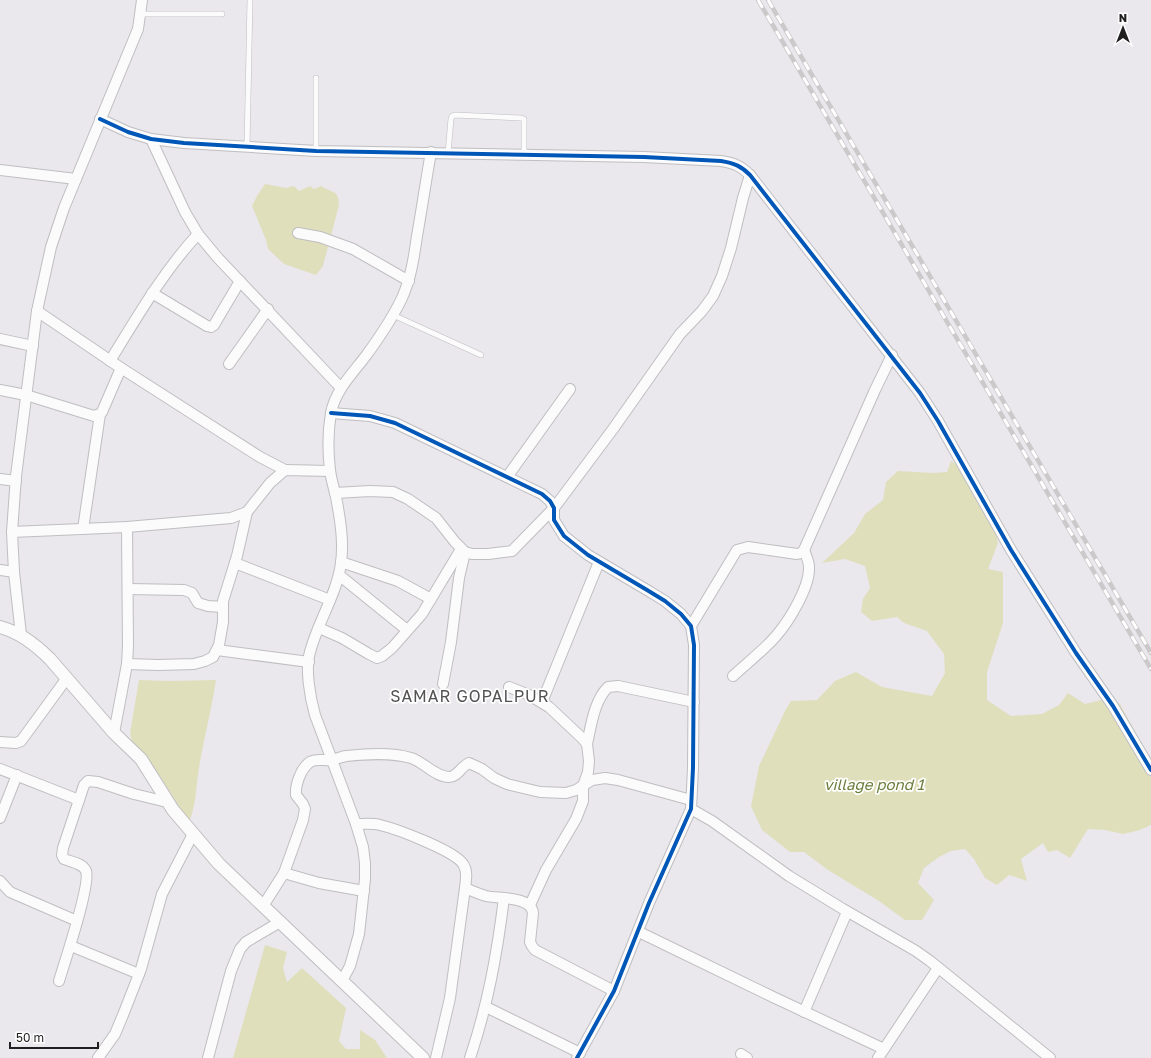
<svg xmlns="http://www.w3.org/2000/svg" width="1151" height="1058" font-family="'Golos Text',sans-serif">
  <rect width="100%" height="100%" fill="#eae7ed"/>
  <!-- water -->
  <g fill="#e0dfbc">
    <path d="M 265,184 L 286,188 L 294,186 L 299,191 L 310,186 L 314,189 L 321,186 C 332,193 339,190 339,205 L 323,266 L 316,275 L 284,264 L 268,249 L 266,240 L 252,206 L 257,196 Z"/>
    <polygon points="951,461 961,467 995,528 998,543 988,569 1003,572 1003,623 987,672 987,700 1011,716 1042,714 1059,705 1068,693 1085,704 1109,698 1120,704 1151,761 1151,825 1140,830 1123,834 1105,830 1088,829 1070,858 1057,850 1048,852 1043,843 1021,859 1027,881 1009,875 997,885 985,878 974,859 965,849 951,851 939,857 924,868 918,883 934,900 922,920 905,920 879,901 828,870 804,852 790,852 762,830 751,806 759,766 785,711 791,701 817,700 835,681 856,672 882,687 932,696 945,673 944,654 927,631 904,623 897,617 872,621 861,612 863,599 870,588 865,566 845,559 822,563 854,533 865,514 883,500 886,482 898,471 933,473 947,472"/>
    <path d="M 139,680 L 169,681 L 216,680 C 212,707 205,734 200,762 C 196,782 197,804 189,822 L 159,775 L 132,742 L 130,733 Z"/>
    <polygon points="265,945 287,952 283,968 287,982 302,968 346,1008 339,1041 346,1049 360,1049 360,1030 375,1040 387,1058 233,1058"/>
  </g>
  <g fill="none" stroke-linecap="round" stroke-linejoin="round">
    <!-- service casing -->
    <g stroke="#bfbec0" stroke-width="6">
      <g id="service">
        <polyline points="141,14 222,14"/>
        <polyline points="247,147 250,0"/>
        <polyline points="316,151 316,78"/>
        <polyline points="448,153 451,119 452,116 455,115 521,118 524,119 524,154"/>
        <polyline points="393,315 481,355"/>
      </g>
    </g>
    <!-- minor casing -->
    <g stroke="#bfbec0" stroke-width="12">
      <g id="minor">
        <path d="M 100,119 L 128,132 L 151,139 L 184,143 L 316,151 L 644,157 L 721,161 C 734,163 741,166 750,175 L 920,393 L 938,421 L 1011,550 L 1076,653 L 1113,706 L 1151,770"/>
        <polyline points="151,139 185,212 198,234 217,257 341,388"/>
        <polyline points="0,170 76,179"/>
        <polyline points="298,233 320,237 353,249 409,281"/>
        <polyline points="152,293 207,326 211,327 214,325 240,281"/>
        <polyline points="0,339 33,346"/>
        <path d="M 110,361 C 137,317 163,272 198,234"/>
        <polyline points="229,364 268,309"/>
        <polyline points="121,368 260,457 285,470"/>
        <polyline points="0,390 26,395 94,416 100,414 102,412 121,368 37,311"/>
        <polyline points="331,413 370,416 395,423 542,494 550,501 554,508 554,520 564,536 588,555 647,590 665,601 681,614 691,626 694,645 693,768 691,809 649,903 614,991 577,1058"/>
        <polyline points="507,477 570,389"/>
        <polyline points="0,479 16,481"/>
        <polyline points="335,493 370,491 393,492 408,499 436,518 455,542 465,552 472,554 488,554 512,551 554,508 613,429 680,334 702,311 713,296 722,276 731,248 743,198 750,175"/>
        <polyline points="83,529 100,414"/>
        <polyline points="12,532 127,527 231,518 247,512 270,483 285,470 330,471"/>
        <polyline points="341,562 398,581 431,599"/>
        <polyline points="235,563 330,600"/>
        <polyline points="0,570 14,572"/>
        <polyline points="339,575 407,630"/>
        <polyline points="128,589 184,590 192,593 198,603 208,606 223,607"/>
        <polyline points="691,626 737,550 748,547 797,554 801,553 804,550 875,390 892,355"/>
        <polyline points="319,628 342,638 369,654 377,658 382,656 392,648 422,614 461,549"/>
        <polyline points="21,635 14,572 12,532 16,476 37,311 51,247 64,208 138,29 142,0"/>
        <polyline points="217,650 309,662"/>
        <polyline points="127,664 158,665 194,664 205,661 213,657 219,645 223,622 223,601 237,556 247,512"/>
        <path d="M 733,676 C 747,663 764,650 776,636 C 789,621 810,587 809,567 C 809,561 806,556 804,550"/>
        <polyline points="443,684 451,642 459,578 465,552"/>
        <polyline points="509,687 529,695 549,707 582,738 587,744 589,761 588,772 583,786 583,801 576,819 546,870 530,905"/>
        <polyline points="542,702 599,562"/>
        <polyline points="114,733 127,664 128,646 127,527"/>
        <polyline points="0,742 16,743 21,741 67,678"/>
        <path d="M 587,744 C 591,726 594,701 608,687 L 618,686 L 694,702"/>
        <polyline points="0,769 79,800"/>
        <polyline points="691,809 712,821 789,876 843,909 916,951 930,961 1050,1058"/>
        <polyline points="0,818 17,775"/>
        <path d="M 356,824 C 364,824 373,823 380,825 C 397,829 455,851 463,864 C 468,871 466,880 465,888 L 450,998 L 436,1058"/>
        <polyline points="284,873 319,883 364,891"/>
        <polyline points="0,881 10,892 77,921"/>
        <path d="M 465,888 C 472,891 479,894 486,896 C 499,899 531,896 533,913 L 530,942 L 532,946 L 535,950 L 614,991"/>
        <path d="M 263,906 L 284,873 L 303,820 L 305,809 L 303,804 L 296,795 C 295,785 301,768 310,762 C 316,758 325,761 331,760 C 336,759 341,757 346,756 C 366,754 391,752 411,758 C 424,762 435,777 449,777 C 458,777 461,766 469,763 L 482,769 L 494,778 L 507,784 L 540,792 L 566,793 L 576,790 L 592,780 L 605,778 L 618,780 L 691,800"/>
        <polyline points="639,932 773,997 884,1049"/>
        <polyline points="71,946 139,974"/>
        <path d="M 59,981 C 64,964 91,884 86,871 C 83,863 71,862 64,859 L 62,855 L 63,848 L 84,785 L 88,781 L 98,782 L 134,794 L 167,802"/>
        <path d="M 342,981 L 350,966 L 359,934 L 365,879 L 365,863 L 363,847 L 356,824 L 315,715 C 310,697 305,669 310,652 C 318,621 337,594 341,563 C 344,541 340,518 336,497 C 334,488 331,479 330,470 C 328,453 328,430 331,413 C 335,391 352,374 365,357 C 379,338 392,319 402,298 C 411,278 414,257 417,236 C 422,208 426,180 431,152"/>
        <polyline points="486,1007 580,1053"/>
        <polyline points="804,1012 847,912"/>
        <polyline points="741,1054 747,1058"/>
        <polyline points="98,1058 115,1034 123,1015 141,969 162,894 193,834"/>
        <polyline points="208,1058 231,971 240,949 246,942 280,922"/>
        <path d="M 470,1058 C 488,1004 497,954 504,898"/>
        <polyline points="878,1058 938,968"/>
      </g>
    </g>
    <!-- tertiary casing -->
    <g stroke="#bfbec0" stroke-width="14">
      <path id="tertiary" d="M 0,627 C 20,632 36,645 50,659 L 114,733 L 141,759 L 173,810 L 219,864 L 423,1058"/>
    </g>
    <!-- service -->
    <use href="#service" stroke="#fcfbfc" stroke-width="5"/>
    <!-- minor -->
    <use href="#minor" stroke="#fcfbfc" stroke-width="10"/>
    <!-- tertiary -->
    <use href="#tertiary" stroke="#fcfbfc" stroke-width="12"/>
    <!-- rail casing -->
    <g stroke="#cbcacb" stroke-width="4.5">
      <g id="rail">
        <polyline points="758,0 1151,669"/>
        <polyline points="768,0 1151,653"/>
      </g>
    </g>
    <!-- rail -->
    <use href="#rail" stroke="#fff" stroke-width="3" stroke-dasharray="9" stroke-linecap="butt"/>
    <!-- cycleway casing -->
    <g stroke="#fff" stroke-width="6">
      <g id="cycleway">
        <path d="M 100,119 L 128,132 L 151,139 L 184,143 L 316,151 L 644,157 L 721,161 C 734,163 741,166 750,175 L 920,393 L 938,421 L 1011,550 L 1076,653 L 1113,706 L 1151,770"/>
        <polyline points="331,413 370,416 395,423 542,494 550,501 554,508 554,520 564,536 588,555 647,590 665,601 681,614 691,626 694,645 693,768 691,809 649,903 614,991 577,1058"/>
      </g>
    </g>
    <!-- cycleway -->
    <use href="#cycleway" stroke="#0057b8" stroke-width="4"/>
  </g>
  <g text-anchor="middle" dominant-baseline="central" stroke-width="3.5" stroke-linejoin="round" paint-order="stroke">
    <!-- water labels -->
    <g font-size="15" font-style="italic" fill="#6c7d3c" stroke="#fff">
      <text x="874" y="784">village pond 1</text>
    </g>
    <!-- quarter labels -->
    <g font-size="16" letter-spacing="1" fill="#525252" stroke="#fff">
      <text x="470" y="696">SAMAR GOPALPUR</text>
    </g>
  </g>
  <!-- north arrow -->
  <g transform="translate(1123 28)" stroke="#ffffff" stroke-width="3" paint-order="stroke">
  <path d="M0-3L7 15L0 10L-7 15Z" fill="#1f1f1f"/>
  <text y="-6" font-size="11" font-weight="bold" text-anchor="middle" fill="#1f1f1f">N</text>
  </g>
  <!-- scale -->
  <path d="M10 1042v6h88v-6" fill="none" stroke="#1f1f1f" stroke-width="2"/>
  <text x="16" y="1042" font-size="12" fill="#1f1f1f" stroke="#ffffff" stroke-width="3" paint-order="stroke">50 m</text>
</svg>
